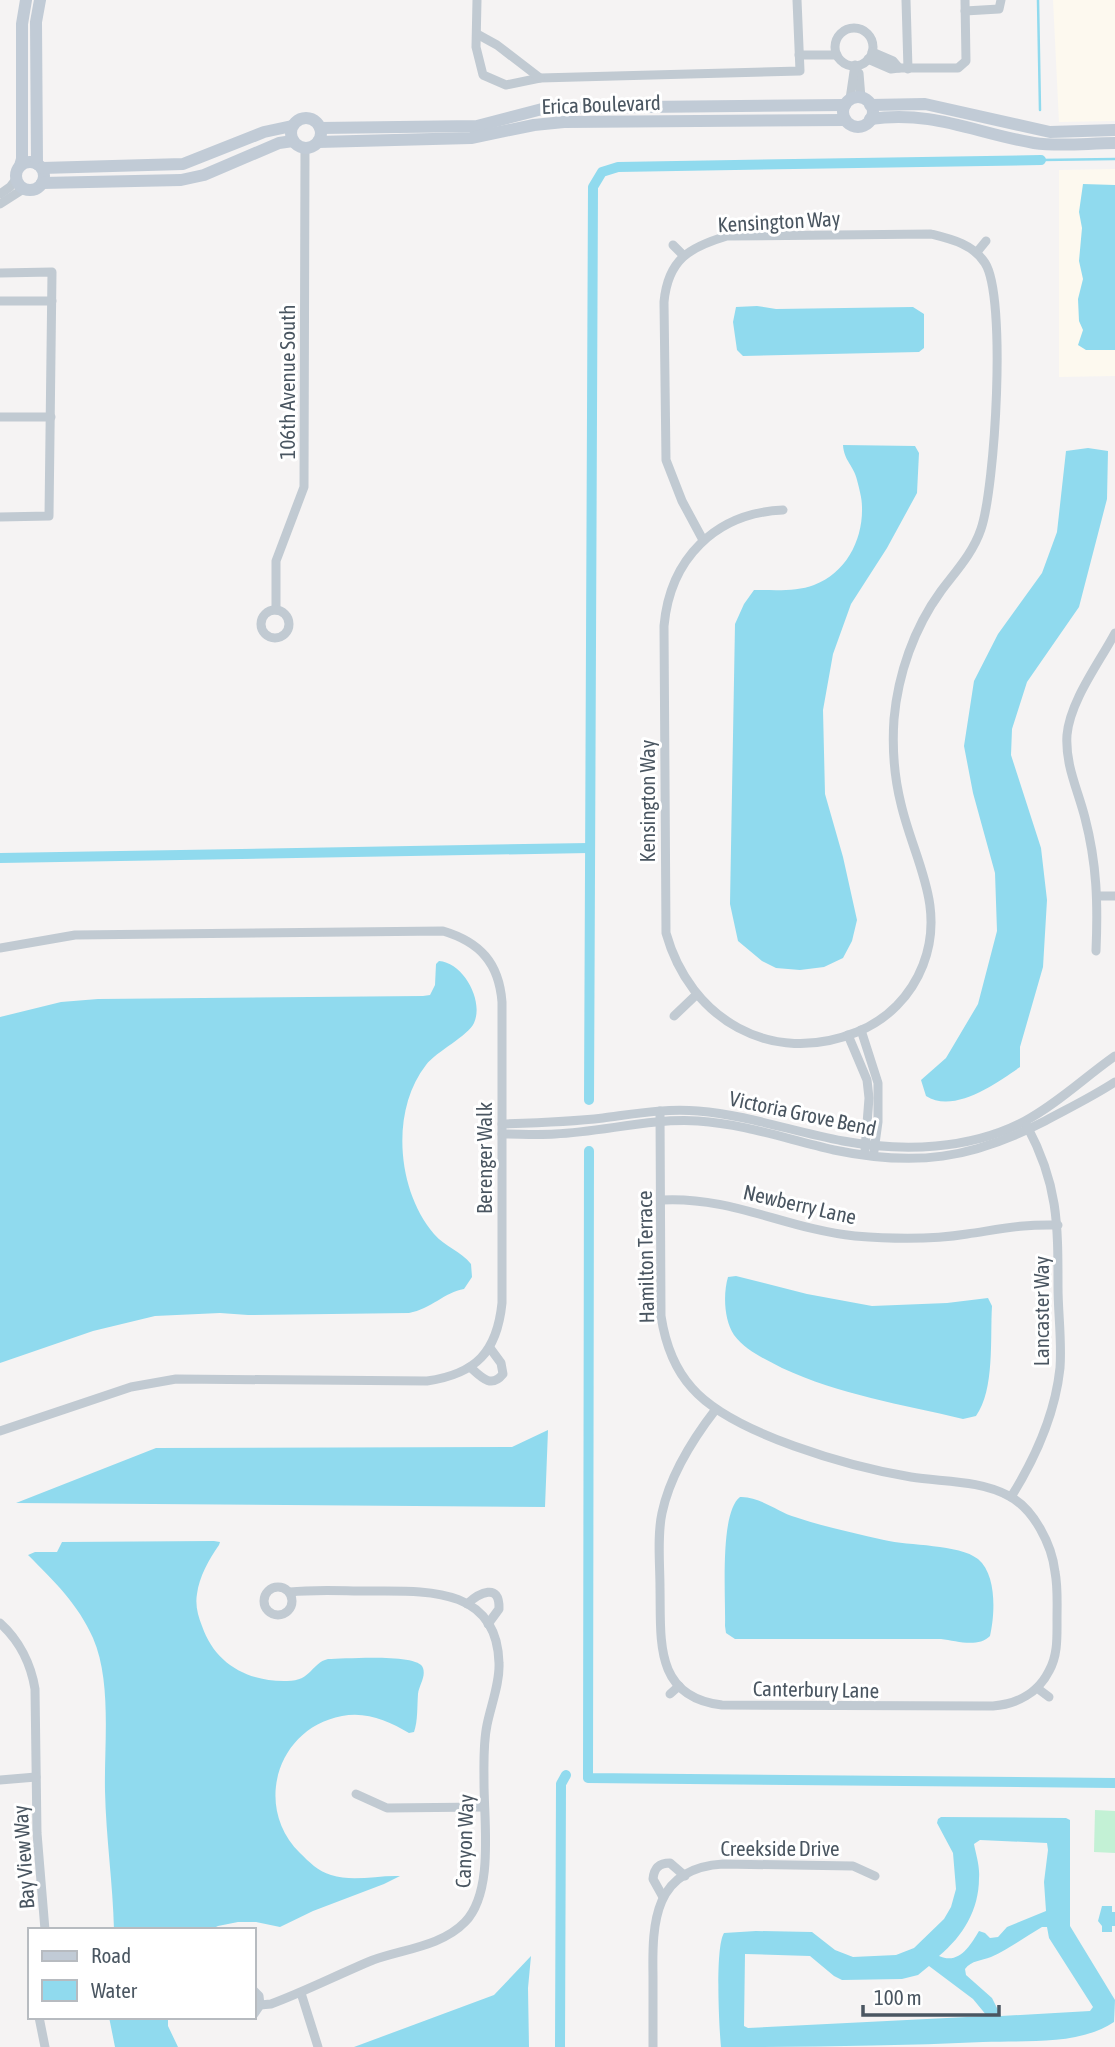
<svg xmlns="http://www.w3.org/2000/svg" width="1115" height="2047" font-family="'Asap Condensed',sans-serif">
  <rect width="100%" height="100%" fill="#f5f3f3"/>
  <!-- commercial -->
  <g fill="#fdf9ef">
    <polygon points="1053,0 1115,0 1115,121 1059,122"/>
    <polygon points="1115,169 1115,376 1059,377 1059,170"/>
  </g>
  <!-- green -->
  <polygon fill="#c3f1d5" points="1095,1810 1115,1811 1115,1853 1094,1852"/>
  <!-- water -->
  <g fill="#90daee" fill-rule="evenodd">
    <polygon points="1083,184 1115,185 1115,350 1086,350 1078,345 1083,330 1079,321 1078,299 1083,279 1079,261 1082,228 1079,212"/>
    <polygon points="757,306 776,309 913,307 924,314 924,348 919,352 743,356 737,350 733,322 736,307"/>
    <path d="M 843,445 L 915,446 L 919,453 L 917,493 L 887,548 L 851,604 L 833,654 L 823,710 L 825,794 L 843,857 L 857,920 L 852,941 L 843,958 L 824,967 L 800,970 L 776,968 L 762,961 L 738,941 L 730,904 L 735,624 L 744,604 L 754,590 C 774,590 796,592 814,585 C 846,573 863,540 862,507 C 862,498 859,488 857,480 C 854,466 844,461 843,445 Z"/>
    <path d="M 1088,448 L 1108,451 L 1107,499 L 1079,607 L 1027,682 L 1012,729 L 1011,755 L 1041,848 L 1047,900 L 1043,967 L 1020,1047 L 1020,1067 C 997,1083 954,1114 926,1096 L 921,1080 L 946,1058 L 978,1004 L 997,931 L 995,873 L 973,793 L 964,746 L 974,681 L 998,634 L 1042,573 L 1057,532 L 1066,451 Z"/>
    <path d="M 439,961 C 464,963 484,1001 474,1023 C 468,1036 437,1051 426,1065 C 390,1111 397,1191 434,1234 C 445,1247 461,1251 471,1264 L 472,1277 L 464,1289 C 445,1292 431,1309 409,1313 L 248,1315 L 220,1313 L 155,1316 L 93,1331 L 0,1363 L 0,1017 L 61,1002 L 98,999 L 423,996 L 430,995 L 435,985 L 436,964 Z"/>
    <path d="M 736,1276 L 807,1294 L 872,1306 L 947,1303 L 988,1298 L 992,1306 C 990,1337 995,1390 976,1416 L 963,1419 C 901,1404 840,1395 782,1368 C 765,1359 746,1351 734,1335 C 724,1320 723,1294 728,1277 Z"/>
    <polygon points="548,1430 545,1507 16,1503 156,1448 512,1447"/>
    <path d="M 740,1497 C 759,1496 778,1512 795,1517 C 824,1527 854,1533 884,1540 C 909,1546 959,1544 978,1559 C 997,1575 995,1614 990,1636 C 978,1648 957,1641 941,1639 L 735,1639 L 726,1633 L 725,1626 C 726,1598 719,1513 740,1497 Z"/>
    <path d="M 214,1541 L 220,1542 L 219,1545 C 209,1559 199,1577 197,1594 C 195,1605 198,1616 202,1626 C 215,1664 248,1682 287,1681 C 312,1681 311,1663 328,1659 C 344,1659 419,1653 423,1668 C 426,1677 419,1685 418,1694 C 417,1707 418,1721 414,1732 L 409,1733 C 389,1721 366,1711 342,1716 C 277,1728 253,1807 300,1853 C 309,1862 318,1871 331,1875 C 353,1882 378,1875 400,1876 L 384,1884 L 313,1911 L 280,1927 L 256,1922 L 238,1922 L 218,1926 L 210,1930 L 114,1930 C 113,1884 106,1838 105,1791 C 104,1744 112,1682 93,1638 C 78,1604 54,1581 28,1555 L 35,1552 L 57,1552 L 62,1542 Z"/>
    <path d="M 941,1817 L 1066,1818 L 1070,1820 L 1070,1926 L 1115,2000 L 1114,2022 C 1078,2046 1025,2040 983,2042 C 896,2046 808,2047 721,2047 C 719,2027 715,1947 724,1933 L 756,1931 L 812,1932 L 835,1950 L 853,1957 L 896,1955 L 914,1948 L 944,1919 L 951,1907 L 956,1889 L 953,1853 L 937,1823 L 938,1819 ZM 980,1840 L 1047,1843 L 1048,1850 L 1044,1882 L 1046,1911 L 1007,1927 L 998,1937 L 990,1938 L 985,1933 L 979,1931 C 970,1946 959,1965 939,1956 C 963,1936 979,1910 979,1878 C 980,1866 976,1855 974,1844 ZM 1042,1927 L 1047,1927 L 1049,1938 L 1093,2007 L 1090,2011 L 1001,2016 L 992,1998 L 966,1975 L 965,1969 C 972,1960 981,1961 991,1957 C 1009,1949 1025,1937 1042,1927 ZM 745,1954 L 810,1956 L 834,1976 L 842,1980 L 902,1979 L 918,1975 L 929,1966 L 973,1999 L 987,2016 L 748,2028 L 744,2026 Z"/>
    <polygon points="1102,1906 1112,1906 1112,1912 1115,1912 1115,1926 1112,1926 1112,1932 1102,1932 1102,1926 1098,1921"/>
    <polygon points="531,1956 528,1988 529,2047 354,2047 494,1995"/>
    <polygon points="109,2017 168,2017 168,2026 178,2047 115,2047"/>
  </g>
  <g fill="none" stroke-linecap="round" stroke-linejoin="round">
    <!-- stream -->
    <g stroke="#90daee" stroke-width="2.5">
      <polyline points="1038,0 1040,110"/>
      <polyline points="1041,160 1115,159"/>
    </g>
    <!-- canal -->
    <g stroke="#90daee" stroke-width="10">
      <polyline points="0,858 589,848"/>
      <polyline points="589,1100 593,187 602,172 618,167 1041,160"/>
      <polyline points="589,1151 588,1778 1115,1783"/>
      <polyline points="560,2047 561,1784 566,1775"/>
    </g>
    <!-- street -->
    <g stroke="#c1cad2" stroke-width="9">
      <polyline points="477,0 476,47 483,75 506,85 540,78 800,71 797,0"/>
      <polyline points="906,0 908,69"/>
      <polyline points="965,11 999,9 1001,0"/>
      <circle cx="854" cy="47" r="19"/>
      <polyline points="477,34 497,45 540,78"/>
      <polyline points="799,55 837,55"/>
      <polyline points="868,59 891,69 899,68 893,61 872,52"/>
      <polyline points="899,68 958,68 966,61 965,0"/>
      <polyline points="855,70 859,73 861,98"/>
      <polyline points="850,99 855,65"/>
      <polyline points="0,194 10,187 17,178"/>
      <polyline points="0,204 25,188"/>
      <polyline points="673,245 683,255"/>
      <polyline points="977,252 986,241"/>
      <polyline points="0,273 52,272 49,516 0,517"/>
      <polyline points="0,301 52,301"/>
      <polyline points="0,417 51,417"/>
      <path d="M 703,540 L 682,501 L 666,460 L 664,302 C 668,259 690,247 727,236 L 931,234 C 951,239 973,244 985,263 C 1007,297 995,488 981,529 C 973,553 956,571 941,591 C 914,628 898,674 894,719 C 892,748 894,776 901,804 C 914,860 946,906 923,965 C 911,996 887,1020 857,1032 C 771,1067 690,1019 666,933 L 664,626 C 670,559 715,513 783,510"/>
      <polyline points="276,610 276,561 304,487 305,148"/>
      <circle cx="275" cy="624" r="14"/>
      <polyline points="1098,896 1115,896"/>
      <path d="M 0,948 L 75,935 L 443,931 C 480,942 499,963 502,1002 L 502,1303 C 497,1352 476,1374 427,1381 L 176,1379 L 131,1387 L 0,1431"/>
      <path d="M 1096,951 C 1098,904 1097,864 1085,818 C 1078,790 1065,765 1067,735 C 1070,701 1099,663 1115,633"/>
      <polyline points="674,1016 696,995"/>
      <polyline points="861,1030 878,1083 878,1122 874,1151"/>
      <polyline points="848,1035 867,1080 869,1098 865,1149"/>
      <path d="M 660,1111 L 661,1316 C 665,1342 673,1367 692,1388 C 732,1434 851,1467 911,1477 C 943,1482 980,1480 1009,1496 C 1034,1509 1052,1545 1055,1572 C 1058,1587 1057,1604 1057,1619 C 1057,1637 1058,1655 1049,1671 C 1038,1693 1017,1704 993,1706 L 722,1705 C 654,1697 661,1641 660,1588 C 660,1565 657,1536 662,1513 C 670,1475 692,1440 716,1409"/>
      <path d="M 502,1124 C 536,1123 569,1122 603,1118 C 634,1114 666,1108 698,1111 C 748,1115 794,1132 843,1141 C 903,1152 970,1150 1025,1121 C 1057,1104 1085,1077 1115,1056"/>
      <path d="M 502,1134 C 520,1134 538,1135 555,1134 C 603,1132 650,1118 698,1121 C 745,1124 789,1140 834,1150 C 916,1167 971,1159 1045,1121 C 1069,1108 1092,1097 1115,1082"/>
      <path d="M 661,1200 C 732,1196 786,1229 855,1236 C 892,1239 930,1240 967,1234 C 1001,1229 1022,1224 1058,1225"/>
      <path d="M 470,1367 C 481,1377 491,1389 503,1374 L 501,1363 L 490,1348"/>
      <path d="M 1011,1497 C 1036,1457 1055,1415 1060,1368 C 1062,1341 1058,1313 1058,1287 C 1058,1223 1058,1184 1027,1126"/>
      <circle cx="278" cy="1601" r="14"/>
      <path d="M 467,1604 C 479,1593 500,1582 499,1609 L 488,1624"/>
      <path d="M 0,1623 C 19,1640 31,1664 35,1689 L 37,1833 L 45,1930"/>
      <polyline points="1037,1688 1049,1697"/>
      <polyline points="670,1694 679,1686"/>
      <polyline points="0,1780 36,1777"/>
      <polyline points="356,1794 387,1808 484,1807"/>
      <path d="M 663,1897 L 653,1879 C 654,1868 659,1863 670,1863 L 685,1876"/>
      <polyline points="254,1991 259,1996 260,2005 254,2014"/>
      <polyline points="301,1993 318,2047"/>
      <path d="M 260,2005 L 271,2004 C 306,1991 339,1974 373,1960 C 404,1949 442,1946 465,1922 C 494,1892 484,1823 484,1783 C 484,1764 483,1744 487,1725 C 491,1705 500,1683 499,1663 C 497,1586 425,1591 369,1591 C 343,1591 316,1589 290,1592"/>
      <polyline points="39,2017 45,2047"/>
      <path d="M 653,2047 C 653,2023 653,2000 653,1976 C 652,1922 654,1868 723,1864 L 853,1866 L 875,1876"/>
    </g>
    <!-- secondary -->
    <g stroke="#c1cbd6" stroke-width="12">
      <circle cx="858" cy="112" r="15"/>
      <polyline points="870,105 925,104 1050,132 1115,130"/>
      <circle cx="306" cy="133" r="15"/>
      <path d="M 870,119 C 934,110 974,133 1034,143 C 1061,147 1088,143 1115,143"/>
      <polyline points="320,128 477,126 546,108 845,105"/>
      <polyline points="318,142 471,138 534,125 564,122 845,120"/>
      <circle cx="30" cy="176" r="14"/>
      <polyline points="37,164 36,22 40,0"/>
      <polyline points="20,166 22,159 22,24 26,0"/>
      <polyline points="42,168 183,164 264,132 292,126"/>
      <polyline points="42,183 181,180 204,175 279,143 293,141"/>
    </g>
  </g>
  <g text-anchor="middle" dominant-baseline="central" stroke-width="6" stroke-linejoin="round" paint-order="stroke">
    <!-- street labels -->
    <g font-size="21" fill="#4a5661" stroke="#fff">
      <text transform="translate(601 104) rotate(-2)">Erica Boulevard</text>
      <text transform="translate(779 221) rotate(-3)">Kensington Way</text>
      <text transform="translate(287 382) rotate(-90)">106th Avenue South</text>
      <text transform="translate(647 801) rotate(-90)">Kensington Way</text>
      <text transform="translate(803 1113) rotate(12)">Victoria Grove Bend</text>
      <text transform="translate(484 1158) rotate(-90)">Berenger Walk</text>
      <text transform="translate(800 1204) rotate(13)">Newberry Lane</text>
      <text transform="translate(645 1257) rotate(-91)">Hamilton Terrace</text>
      <text transform="translate(1041 1311) rotate(-90)">Lancaster Way</text>
      <text transform="translate(816 1689) rotate(1)">Canterbury Lane</text>
      <text transform="translate(464 1841) rotate(-88)">Canyon Way</text>
      <text x="780" y="1848">Creekside Drive</text>
      <text transform="translate(23 1857) rotate(-94)">Bay View Way</text>
    </g>
  </g>
  <!-- legend -->
  <rect x="28" y="1928" width="228" height="91" fill="#ffffff" stroke="#b7bbc0" stroke-width="2"/>
  <rect x="42" y="1951" width="35" height="10" fill="#c1cbd6" stroke="#b7bbc0" stroke-width="2"/>
  <text x="91" y="1963" font-size="21" fill="#4a5661">Road</text>
  <rect x="42" y="1980" width="35" height="21" fill="#90daee" stroke="#b7bbc0" stroke-width="2"/>
  <text x="91" y="1998" font-size="21" fill="#4a5661">Water</text>
  <!-- scale -->
  <path d="M863 2005v10h136v-10" fill="none" stroke="#4a5661" stroke-width="3.5"/>
  <text x="874" y="2005" font-size="21" fill="#4a5661" stroke="#ffffff" stroke-width="5" paint-order="stroke">100 m</text>
</svg>
